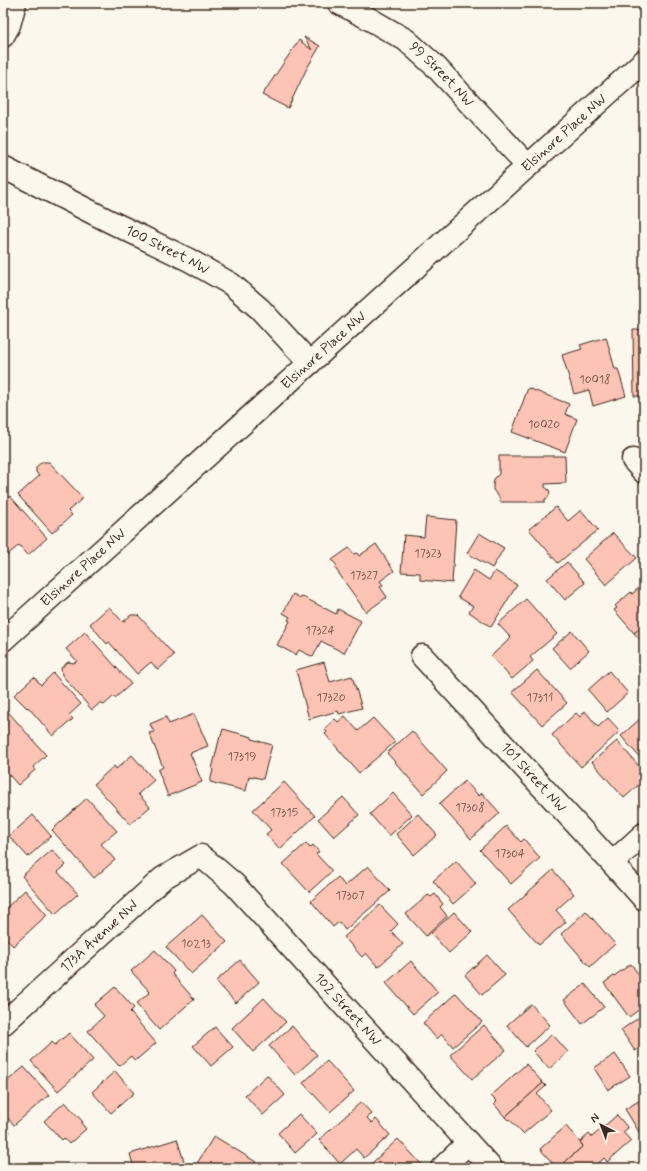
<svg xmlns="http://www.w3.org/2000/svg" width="647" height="1171" font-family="Mynerve,sans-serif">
  <rect width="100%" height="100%" fill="#fbf7ec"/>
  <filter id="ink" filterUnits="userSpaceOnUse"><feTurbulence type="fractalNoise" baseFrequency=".025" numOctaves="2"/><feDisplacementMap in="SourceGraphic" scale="8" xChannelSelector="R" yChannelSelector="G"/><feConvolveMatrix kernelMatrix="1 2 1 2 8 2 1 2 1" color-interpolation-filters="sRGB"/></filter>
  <g filter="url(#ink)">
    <!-- building -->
    <g fill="#fdc3b5" stroke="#3b2a1e">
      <polygon points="304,37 320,46 306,70 288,108 262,95 299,40 312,50"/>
      <polygon points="633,330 644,330 644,396 634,396"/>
      <polygon points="606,337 615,369 618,369 626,396 593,406 589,390 574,394 562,355 582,349 580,345"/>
      <polygon points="528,388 569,404 565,414 577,419 565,452 512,432"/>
      <polygon points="499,456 565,456 566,483 545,484 545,487 549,490 550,493 548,498 545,499 545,502 500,502 499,497 493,490 493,486 494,479 499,474"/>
      <polygon points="42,462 49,462 83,498 68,511 72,515 52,533 18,495 39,476 36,472 36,467"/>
      <polygon points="10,496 47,538 28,555 19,545 3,559 3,502"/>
      <polygon points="556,507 568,521 581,510 598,530 558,563 529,529"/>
      <polygon points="426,517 456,520 452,583 420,580 420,573 401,572 404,535 424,537"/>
      <polygon points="479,533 504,548 492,568 467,553"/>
      <polygon points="613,533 637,558 606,585 584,559"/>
      <polygon points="376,544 394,571 380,581 383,585 380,587 387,597 366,612 335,568 337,566 332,560 349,548 354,554 357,553 359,556"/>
      <polygon points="567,562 585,583 565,600 547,579"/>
      <polygon points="474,570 489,580 495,571 517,585 491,627 469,612 473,606 458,597"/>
      <polygon points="644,583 644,625 634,633 614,610 617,608 615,606 631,592 632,594"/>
      <polygon points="293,594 300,598 301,596 336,614 338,609 361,621 344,653 321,641 313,657 299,650 296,655 277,645 290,621 288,620 290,617 283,613"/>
      <polygon points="526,599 557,634 530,657 533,661 512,679 491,656 511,638 498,624"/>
      <polygon points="109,607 123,622 131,615 138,615 174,655 158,670 151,662 137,674 109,642 107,644 90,624"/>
      <polygon points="644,625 644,644 634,633"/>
      <polygon points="572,631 589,651 570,668 552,648"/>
      <polygon points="85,632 131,684 115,698 114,696 104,705 101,702 92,710 62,675 61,668 68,662 74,663 77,661 66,649"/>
      <polygon points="324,662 330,682 352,676 362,708 339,714 338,711 309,719 296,670"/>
      <polygon points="537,670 567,703 542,725 512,692"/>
      <polygon points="609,671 628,693 607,712 588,690"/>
      <polygon points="53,673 81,704 69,715 73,719 53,736 28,707 27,708 14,695 34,677 41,685"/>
      <polygon points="3,706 46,755 33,767 35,770 18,785 3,768"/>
      <polygon points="585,711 598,727 608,718 620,731 581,767 552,735 576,713 580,717"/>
      <polygon points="194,714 208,746 190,753 202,782 168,796 158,770 163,767 149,733 154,732 150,724 166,717 169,724"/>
      <polygon points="345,716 358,731 373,718 395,742 359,773 325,734 327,732 324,729 335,719 338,722"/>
      <polygon points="642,717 644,720 644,758 642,760 621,736"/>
      <polygon points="223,729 252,737 252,739 272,745 263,779 249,776 246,791 210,782 213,770 212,769 220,736 221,736"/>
      <polygon points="412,731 447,771 423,794 387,753"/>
      <polygon points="617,741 644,772 644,780 624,798 592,762"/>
      <polygon points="132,755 154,780 138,794 150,807 130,824 94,784 114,766 116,769"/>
      <polygon points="465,781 479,796 482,793 500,813 471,839 439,804"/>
      <polygon points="284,782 315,816 280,849 266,834 271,830 253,810"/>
      <polygon points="393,793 412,815 389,836 370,814"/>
      <polygon points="343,797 359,815 334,837 318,819"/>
      <polygon points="87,798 117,831 101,844 115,860 94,878 52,830"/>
      <polygon points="418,814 437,835 414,855 396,834"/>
      <polygon points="33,815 51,836 28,857 9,836"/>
      <polygon points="506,826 521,842 524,839 540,858 511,884 480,850"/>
      <polygon points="306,843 310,848 313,845 319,852 316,854 332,871 309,892 283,864"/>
      <polygon points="52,850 66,865 58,872 78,894 55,914 22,876"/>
      <polygon points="456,861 476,884 453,904 433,881"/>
      <polygon points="368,866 390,891 345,930 339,922 333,927 311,901 338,877 345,886"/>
      <polygon points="553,870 574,894 556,910 566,922 539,945 508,910"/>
      <polygon points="25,890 47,915 13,946 3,935 3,911"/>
      <polygon points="435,894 443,904 440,907 447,916 426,936 406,914 428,895 431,897"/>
      <polygon points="380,905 398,924 391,931 403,944 378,967 366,953 362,957 344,937"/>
      <polygon points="586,911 615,944 590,967 561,934"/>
      <polygon points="454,912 472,932 449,953 431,933"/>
      <polygon points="202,915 227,942 191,974 166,947"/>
      <polygon points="3,950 8,956 3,961"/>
      <polygon points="155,950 174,971 172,974 194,999 159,1030 136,1004 150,992 131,971"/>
      <polygon points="487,955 505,975 482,995 465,975"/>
      <polygon points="240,960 259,982 236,1003 216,981"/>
      <polygon points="411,961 438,992 413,1014 386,983"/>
      <polygon points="631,964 644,982 644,1006 629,1017 604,983"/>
      <polygon points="585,984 604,1007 582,1024 564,1000"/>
      <polygon points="115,987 134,1008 130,1012 156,1043 135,1061 131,1056 119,1066 88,1031 104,1016 94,1005"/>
      <polygon points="456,993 482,1022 453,1047 442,1034 437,1039 423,1023"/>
      <polygon points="264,998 286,1022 253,1052 232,1028"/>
      <polygon points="531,1004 550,1025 526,1047 507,1025"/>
      <polygon points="644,1014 644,1045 635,1051 621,1030"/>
      <polygon points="484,1025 506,1050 472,1079 450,1055"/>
      <polygon points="292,1026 317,1055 295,1075 269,1046"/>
      <polygon points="215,1027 233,1047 211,1066 193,1046"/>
      <polygon points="69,1033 93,1060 58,1091 31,1061 52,1042 55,1045"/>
      <polygon points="552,1034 568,1052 549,1069 533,1051"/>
      <polygon points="615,1054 630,1076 608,1090 594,1068"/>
      <polygon points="327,1061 354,1091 330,1112 303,1083"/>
      <polygon points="526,1064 543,1083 505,1117 494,1104 497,1102 491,1096"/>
      <polygon points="24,1067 49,1095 14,1125 3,1113 3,1086 6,1084 5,1083"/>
      <polygon points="115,1071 134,1093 111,1113 92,1092"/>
      <polygon points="267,1075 285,1095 263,1115 245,1095"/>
      <polygon points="543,1083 546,1086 537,1094 551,1110 523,1134 509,1119 508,1120 505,1117"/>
      <polygon points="644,1098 644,1130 639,1132 625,1109"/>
      <polygon points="65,1102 83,1122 81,1123 86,1129 69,1144 64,1138 62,1140 44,1121"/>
      <polygon points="361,1102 372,1114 367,1118 372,1123 376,1119 390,1135 364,1158 356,1149 340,1164 319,1140"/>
      <polygon points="299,1114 317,1134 295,1153 278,1133"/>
      <polygon points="617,1115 628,1128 623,1132 631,1141 607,1162 604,1158 593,1168 558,1168 583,1146 580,1142 589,1134 592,1137"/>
      <polygon points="3,1124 10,1132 3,1139"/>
      <polygon points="566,1126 583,1146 558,1168 551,1168 554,1165 540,1149"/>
      <polygon points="214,1136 256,1162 252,1168 201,1168 196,1165"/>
      <polygon points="177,1139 186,1168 134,1168 130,1154"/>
      <polygon points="398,1139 425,1168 367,1168 373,1162"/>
    </g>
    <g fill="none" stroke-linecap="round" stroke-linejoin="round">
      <!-- minor casing -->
      <g stroke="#3b2a1e" stroke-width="25">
        <g id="minor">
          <path id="s1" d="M 339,3 L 366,17 L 406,40 L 436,67 L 528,166"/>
          <polyline points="3,36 9,25 15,3"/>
          <path id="s2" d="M 3,167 L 107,220 L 189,260 L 231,284 L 260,309 L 310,363"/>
          <polyline points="633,460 644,472"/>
          <path id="s3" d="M 3,640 L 644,61"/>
          <path id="s4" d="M 422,656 L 612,863 L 644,899"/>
          <polyline points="612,863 644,834"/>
          <path id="s5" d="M 3,1024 L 163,878 L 201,856 L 234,884 L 491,1168"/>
          <polyline points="442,1168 468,1143"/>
        </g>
      </g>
      <!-- minor -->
      <use href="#minor" stroke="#fbf7ec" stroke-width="22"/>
    </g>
  </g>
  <g text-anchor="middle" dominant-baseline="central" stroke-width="3" stroke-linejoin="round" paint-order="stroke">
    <!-- number labels -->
    <g font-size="12" fill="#6c5044">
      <text x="595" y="380">10018</text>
      <text x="544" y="425">10020</text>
      <text x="428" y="554">17323</text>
      <text x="364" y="576">17327</text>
      <text x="320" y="631">17324</text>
      <text x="331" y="698">17320</text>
      <text x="540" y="698">17311</text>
      <text x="242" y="757">17319</text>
      <text x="470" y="808">17308</text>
      <text x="284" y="813">17315</text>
      <text x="510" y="854">17304</text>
      <text x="350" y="896">17307</text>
      <text x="196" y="944">10213</text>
    </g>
    <!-- street labels -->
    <g font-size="14" fill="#3b2a1e" stroke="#fbf7ec">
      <text stroke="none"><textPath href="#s1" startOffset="126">99 Street NW</textPath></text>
      <text stroke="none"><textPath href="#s3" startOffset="756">Elsinore Place NW</textPath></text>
      <text stroke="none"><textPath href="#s2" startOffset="184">100 Street NW</textPath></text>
      <text stroke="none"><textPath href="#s3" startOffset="432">Elsinore Place NW</textPath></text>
      <text stroke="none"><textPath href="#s3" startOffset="108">Elsinore Place NW</textPath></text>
      <text stroke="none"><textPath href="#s4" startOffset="165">101 Street NW</textPath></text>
      <text stroke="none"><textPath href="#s5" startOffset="130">173A Avenue NW</textPath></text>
      <text stroke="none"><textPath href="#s5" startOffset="473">102 Street NW</textPath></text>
    </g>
  </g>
  <!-- margin -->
  <rect width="647" height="1171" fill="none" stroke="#fbf7ec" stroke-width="16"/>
  <rect x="8" y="8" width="631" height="1155" fill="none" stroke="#3b2a1e" stroke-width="1.5" filter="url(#ink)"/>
  <!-- north arrow -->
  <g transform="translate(601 1125) rotate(318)" stroke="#fbf7ec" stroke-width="3" paint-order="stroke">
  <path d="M0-3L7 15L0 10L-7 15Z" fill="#3b2a1e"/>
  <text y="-6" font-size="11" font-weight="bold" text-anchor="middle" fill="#3b2a1e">N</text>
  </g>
</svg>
